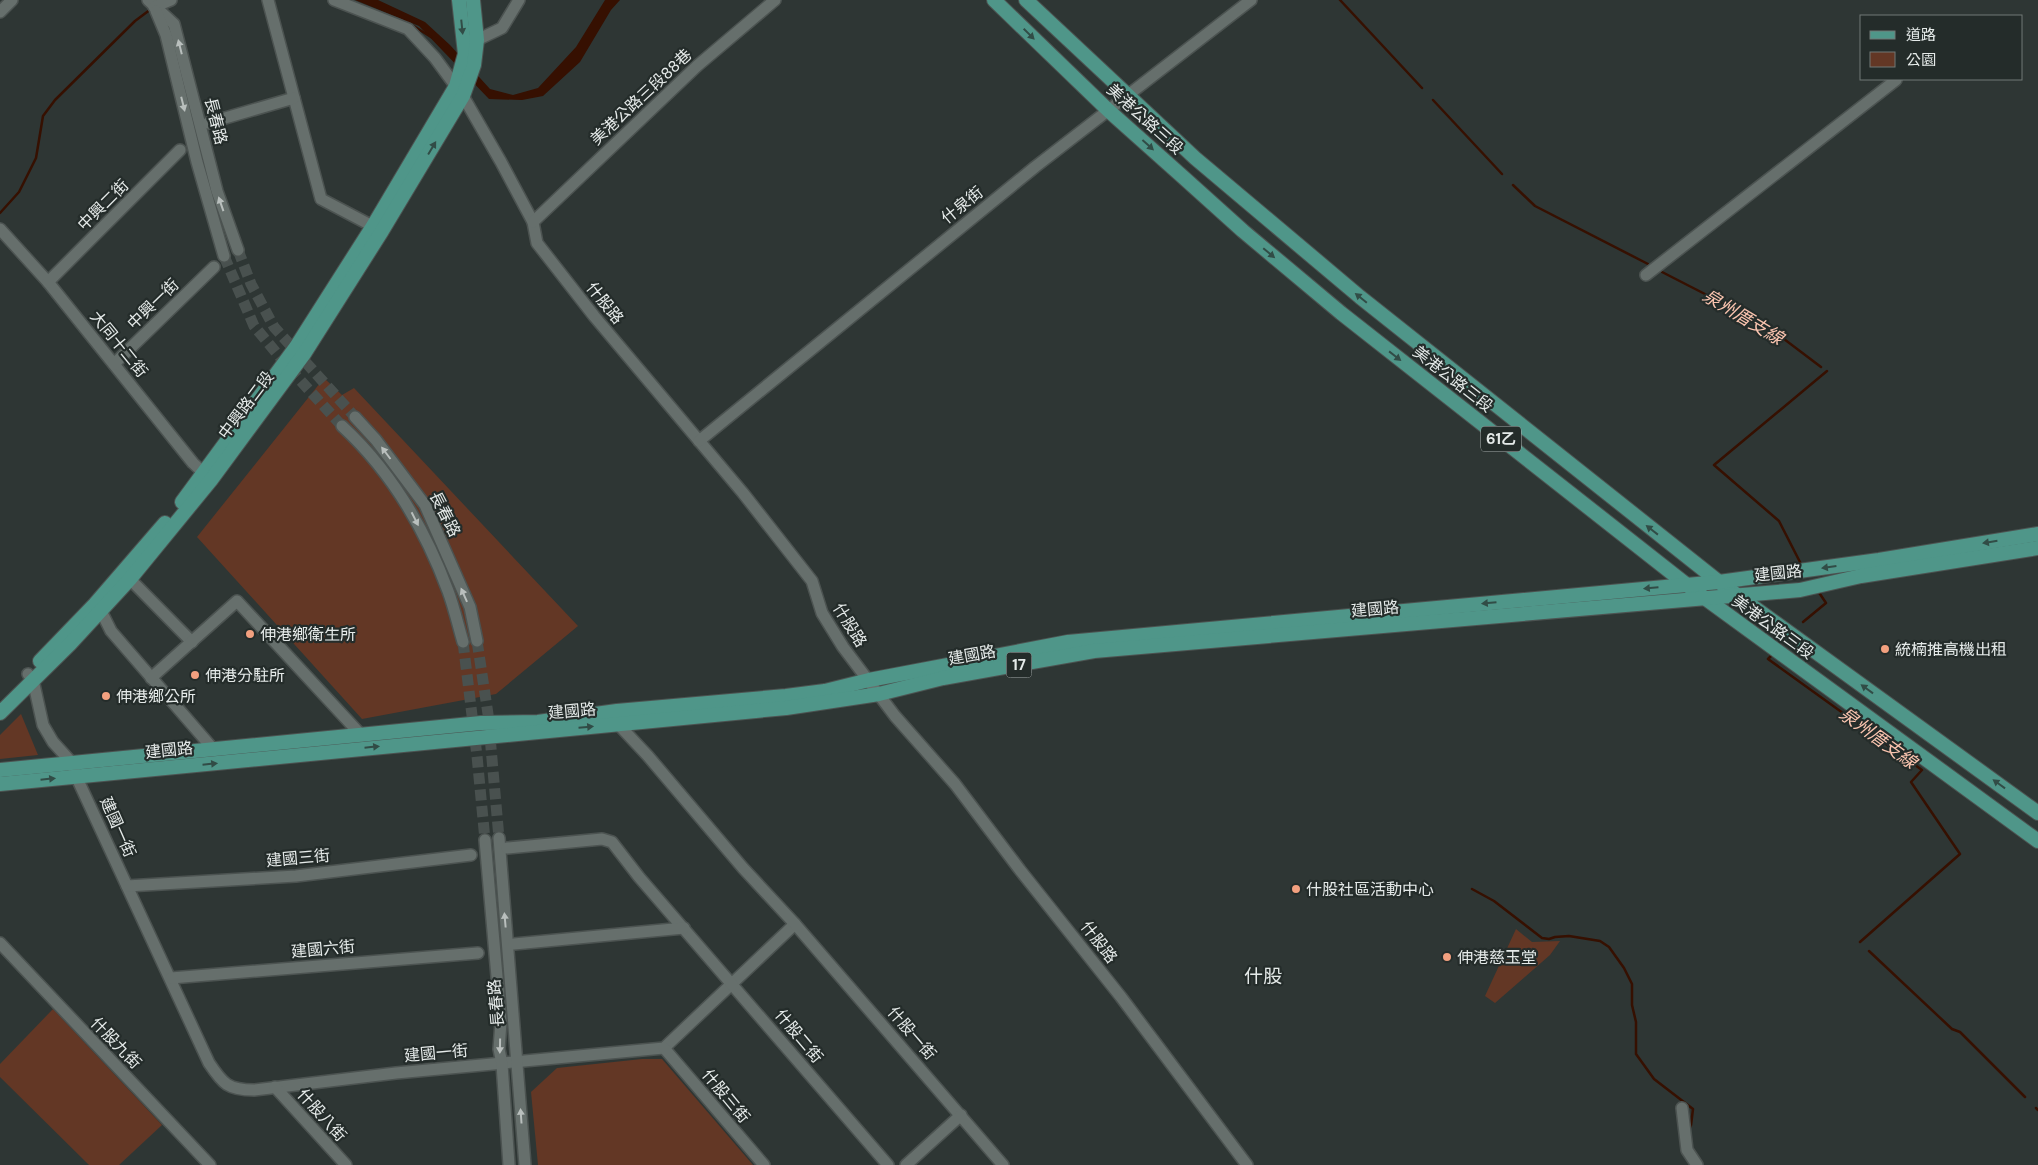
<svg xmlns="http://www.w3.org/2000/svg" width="2038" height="1165" font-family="'DM Sans','Noto Sans TC',sans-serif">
  <rect width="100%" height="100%" fill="#2e3634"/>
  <!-- green -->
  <g fill="#633725">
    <polygon points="324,378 342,395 354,388 578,626 496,694 362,719 197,537"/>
    <polygon points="21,714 38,755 0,759 0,735"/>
    <polygon points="1516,929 1532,942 1560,941 1550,955 1495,1003 1485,996"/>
    <polygon points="53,1009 162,1125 119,1165 89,1165 0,1077 0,1064"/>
    <polygon points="642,1059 662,1059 753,1165 538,1165 531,1092 557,1068"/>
  </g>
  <!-- water -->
  <polygon fill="#361001" points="355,0 378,0 425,22 450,45 490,89 513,95 538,88 576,47 605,0 620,0 611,10 580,62 543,96 522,100 489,99 419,26"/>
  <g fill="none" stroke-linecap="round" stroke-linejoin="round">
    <!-- stream -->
    <g stroke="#361001" stroke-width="2.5">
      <polyline points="1340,0 1422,88"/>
      <polyline points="404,20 431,37"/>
      <polyline points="1433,100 1502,174"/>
      <polyline points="1513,185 1535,206 1648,264"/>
      <polyline points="0,213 19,192 36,158 43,116 55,100 135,21 151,9"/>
      <polyline points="1662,272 1742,313 1776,333 1821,367"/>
      <polyline points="1802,566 1779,521 1714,465 1827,371"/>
      <polyline points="1803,622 1826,603 1818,591"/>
      <polyline points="1772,655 1768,659 1922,770 1911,782 1960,854 1860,942"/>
      <polyline points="1472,889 1494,901 1542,938 1549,939 1555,937 1569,936 1600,941 1609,947 1624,968 1632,984 1632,1005 1636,1022 1636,1054 1654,1079 1693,1109 1691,1125 1689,1130"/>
      <polyline points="1869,951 1952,1029 1960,1032 2025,1097"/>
      <polyline points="2036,1108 2038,1110"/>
    </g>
    <!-- minor-tunnel -->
    <g stroke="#49514f" stroke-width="11" stroke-dasharray="11 5.5" stroke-linecap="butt">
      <polyline points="238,250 251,284 274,327 355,417"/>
      <polyline points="224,256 254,326 289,368 342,426"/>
      <polyline points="477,641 488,714 499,838"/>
      <polyline points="463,642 477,756 485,840"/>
    </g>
    <!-- minor casing -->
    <g stroke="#4c5351" stroke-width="14">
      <g id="minor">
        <polyline points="148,0 174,24 217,191 238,250"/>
        <polyline points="268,0 321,199 380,230"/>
        <polyline points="334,0 408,29 435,58 463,96 501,162 533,222 537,243 594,316 743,493 812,581 822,613 843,647 895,716 955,784 1020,870 1121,997 1247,1165"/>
        <polyline points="154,7 171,0"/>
        <polyline points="156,11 166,35 197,162 224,256"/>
        <polyline points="0,12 12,0"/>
        <polyline points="472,46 477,40 502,28 519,0"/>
        <polyline points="208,123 294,98"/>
        <polyline points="533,222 697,66 775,0"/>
        <polyline points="0,229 48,282 193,463 208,477"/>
        <polyline points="1646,275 1896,80"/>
        <polyline points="48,282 180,150"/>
        <polyline points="114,364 214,267"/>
        <polyline points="355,417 376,440 425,505 470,607 477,641"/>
        <path d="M 342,426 C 391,471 425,529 448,591 C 454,607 458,625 463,642"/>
        <polyline points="699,441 1035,167 1251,0"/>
        <polyline points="124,573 192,642"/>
        <polyline points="95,605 101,611 111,631 214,750"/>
        <path d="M 28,674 L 33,680 L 43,725 L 53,742 L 72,763 L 76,776 L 209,1063 C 223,1084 228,1090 254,1090 L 396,1073 L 664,1048 L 795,924"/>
        <polyline points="151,678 237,601 362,736"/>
        <polyline points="618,724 648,756 743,868 795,924 1003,1165"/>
        <polyline points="499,838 525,1165"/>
        <polyline points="485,840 501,1022 499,1049 502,1064 509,1165"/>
        <polyline points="507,848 602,839 612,842 639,877 888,1165"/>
        <polyline points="127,886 296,876 471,855"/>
        <polyline points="0,943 210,1165"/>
        <polyline points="514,944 684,928"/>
        <polyline points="171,978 478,953"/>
        <polyline points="664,1048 764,1165"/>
        <polyline points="275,1087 346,1165"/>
        <polyline points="1682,1108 1687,1150 1697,1165"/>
        <polyline points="906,1165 961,1115"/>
      </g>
    </g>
    <!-- major casing -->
    <g stroke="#4c5351" stroke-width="16">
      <g id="major">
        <polyline points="994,0 1109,111 1183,177 1243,231 1341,313 1687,585 2038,841"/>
        <polyline points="1026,0 1195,158 1360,297 1719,582 2038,813"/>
        <polyline points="182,502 296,347 373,226 456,86 465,54 459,0"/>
        <polyline points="40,661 95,604 165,523"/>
        <polyline points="0,713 70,644 130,579 211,480 304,354 382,231 463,96 474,65 477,40 473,0"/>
        <polyline points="0,770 481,723 538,722 617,711 786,696 825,691 869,680 1068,642 1719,582 1879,560 2038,534"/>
        <polyline points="0,784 786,708 879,694 943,678 1094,651 1800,590 1861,576 2038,548"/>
      </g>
    </g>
    <!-- minor -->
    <use href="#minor" stroke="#666f6c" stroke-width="11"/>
    <!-- major -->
    <use href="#major" stroke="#4f9689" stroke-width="14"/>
  </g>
  <!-- one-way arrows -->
  <defs><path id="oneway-solid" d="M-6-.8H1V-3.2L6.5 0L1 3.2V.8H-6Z" transform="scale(1.25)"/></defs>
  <g fill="#314c46">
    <use href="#oneway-solid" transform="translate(462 27) rotate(84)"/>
    <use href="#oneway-solid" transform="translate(1029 34) rotate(45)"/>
    <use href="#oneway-solid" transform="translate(1148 145) rotate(42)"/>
    <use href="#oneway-solid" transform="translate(432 148) rotate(-59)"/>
    <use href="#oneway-solid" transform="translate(1269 253) rotate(40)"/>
    <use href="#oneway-solid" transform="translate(1361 298) rotate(-141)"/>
    <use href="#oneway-solid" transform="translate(1395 356) rotate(38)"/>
    <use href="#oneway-solid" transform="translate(1652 530) rotate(-142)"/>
    <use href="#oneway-solid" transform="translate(1990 542) rotate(171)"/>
    <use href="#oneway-solid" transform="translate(1829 567) rotate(172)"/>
    <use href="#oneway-solid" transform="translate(1651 588) rotate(175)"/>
    <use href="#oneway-solid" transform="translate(1489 603) rotate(175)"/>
    <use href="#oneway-solid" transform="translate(1867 689) rotate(-144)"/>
    <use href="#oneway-solid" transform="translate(586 727) rotate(-5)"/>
    <use href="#oneway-solid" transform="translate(372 747) rotate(-6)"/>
    <use href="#oneway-solid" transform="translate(210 764) rotate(-6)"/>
    <use href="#oneway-solid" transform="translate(48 779) rotate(-6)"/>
    <use href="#oneway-solid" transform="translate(1999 784) rotate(-144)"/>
  </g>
  <g fill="#b9bfbd">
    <use href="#oneway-solid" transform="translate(180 47) rotate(-104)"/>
    <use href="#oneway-solid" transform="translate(183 104) rotate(76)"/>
    <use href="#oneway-solid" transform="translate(221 204) rotate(-109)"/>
    <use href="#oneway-solid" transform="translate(386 453) rotate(-127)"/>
    <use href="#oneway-solid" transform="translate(415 519) rotate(63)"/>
    <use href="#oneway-solid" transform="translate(464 595) rotate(-114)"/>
    <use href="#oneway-solid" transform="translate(505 920) rotate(-95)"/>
    <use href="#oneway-solid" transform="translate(500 1046) rotate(91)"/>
    <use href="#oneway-solid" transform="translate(521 1116) rotate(-94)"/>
  </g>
  <!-- markers -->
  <g fill="#f2a07f" stroke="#242c2a" stroke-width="2">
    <circle cx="250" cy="634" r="5"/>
    <circle cx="1885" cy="649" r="5"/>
    <circle cx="195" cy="675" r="5"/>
    <circle cx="106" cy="696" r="5"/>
    <circle cx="1296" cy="889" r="5"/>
    <circle cx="1447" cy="957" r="5"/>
  </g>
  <g text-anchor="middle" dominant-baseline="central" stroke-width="4.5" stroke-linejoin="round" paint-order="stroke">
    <!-- shield labels -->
    <g fill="#242c2a" stroke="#abb1b0" stroke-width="1">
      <rect x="1481" y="426.5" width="40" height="25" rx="4"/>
      <rect x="1006.5" y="652.5" width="25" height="25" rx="4"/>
    </g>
    <g font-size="15" font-weight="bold" fill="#e5eae9">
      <text x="1501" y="439">61乙</text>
      <text x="1019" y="665">17</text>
    </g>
    <!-- street labels -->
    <g font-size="16" fill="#e5eae9" stroke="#242c2a">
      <text transform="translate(641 97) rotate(-43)">美港公路三段88巷</text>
      <text transform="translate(1145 119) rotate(42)">美港公路三段</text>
      <text transform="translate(216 121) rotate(76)">長春路</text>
      <text transform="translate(103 205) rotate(-45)">中興二街</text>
      <text transform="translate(962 205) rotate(-39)">什泉街</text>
      <text transform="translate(605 303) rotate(51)">什股路</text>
      <text transform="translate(153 304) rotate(-44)">中興一街</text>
      <text transform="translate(119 344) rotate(51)">大同十二街</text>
      <text transform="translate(1453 379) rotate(38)">美港公路三段</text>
      <text transform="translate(246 405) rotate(-53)">中興路二段</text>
      <text transform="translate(445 514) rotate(63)">長春路</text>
      <text transform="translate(1778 573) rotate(-6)">建國路</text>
      <text transform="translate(1375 609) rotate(-5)">建國路</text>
      <text transform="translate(850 625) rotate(58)">什股路</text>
      <text transform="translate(1773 627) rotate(36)">美港公路三段</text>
      <text transform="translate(972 655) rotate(-10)">建國路</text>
      <text transform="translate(572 711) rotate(-5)">建國路</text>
      <text transform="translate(169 750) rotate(-6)">建國路</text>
      <text transform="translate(118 827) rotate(66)">建國一街</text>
      <text transform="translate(298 858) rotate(-5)">建國三街</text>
      <text transform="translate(1099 942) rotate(52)">什股路</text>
      <text transform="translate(323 949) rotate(-5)">建國六街</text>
      <text transform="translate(496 1003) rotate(-95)">長春路</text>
      <text transform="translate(912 1033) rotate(49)">什股一街</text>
      <text transform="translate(799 1036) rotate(50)">什股二街</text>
      <text transform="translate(116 1043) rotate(46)">什股九街</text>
      <text transform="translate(436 1053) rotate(-5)">建國一街</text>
      <text transform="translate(726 1096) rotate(50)">什股三街</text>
      <text transform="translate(322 1115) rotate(48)">什股八街</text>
    </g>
    <!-- poi labels -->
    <g font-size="16" fill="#e5eae9" stroke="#242c2a" text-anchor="start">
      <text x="260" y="634">伸港鄉衛生所</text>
      <text x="1895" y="649">統楠推高機出租</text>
      <text x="205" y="675">伸港分駐所</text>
      <text x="116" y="696">伸港鄉公所</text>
      <text x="1306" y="889">什股社區活動中心</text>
      <text x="1457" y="957">伸港慈玉堂</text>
    </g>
    <!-- water labels -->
    <g font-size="18" font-style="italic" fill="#fac4af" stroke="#242c2a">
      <text transform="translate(1743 317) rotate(31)">泉州厝支線</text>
      <text transform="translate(1878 738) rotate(36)">泉州厝支線</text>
    </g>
    <!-- quarter labels -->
    <g font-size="19" fill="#e5eae9" stroke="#242c2a">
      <text x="1263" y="976">什股</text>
    </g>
  </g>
  <!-- legend -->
  <rect x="1860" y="15" width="162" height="65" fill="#242c2a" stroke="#717876"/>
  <rect x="1870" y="31" width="25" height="8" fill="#4f9689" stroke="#717876"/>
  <text x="1906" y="40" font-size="15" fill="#e5eae9">道路</text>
  <rect x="1870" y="52" width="25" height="15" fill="#633725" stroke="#717876"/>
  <text x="1906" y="65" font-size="15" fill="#e5eae9">公園</text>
</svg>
